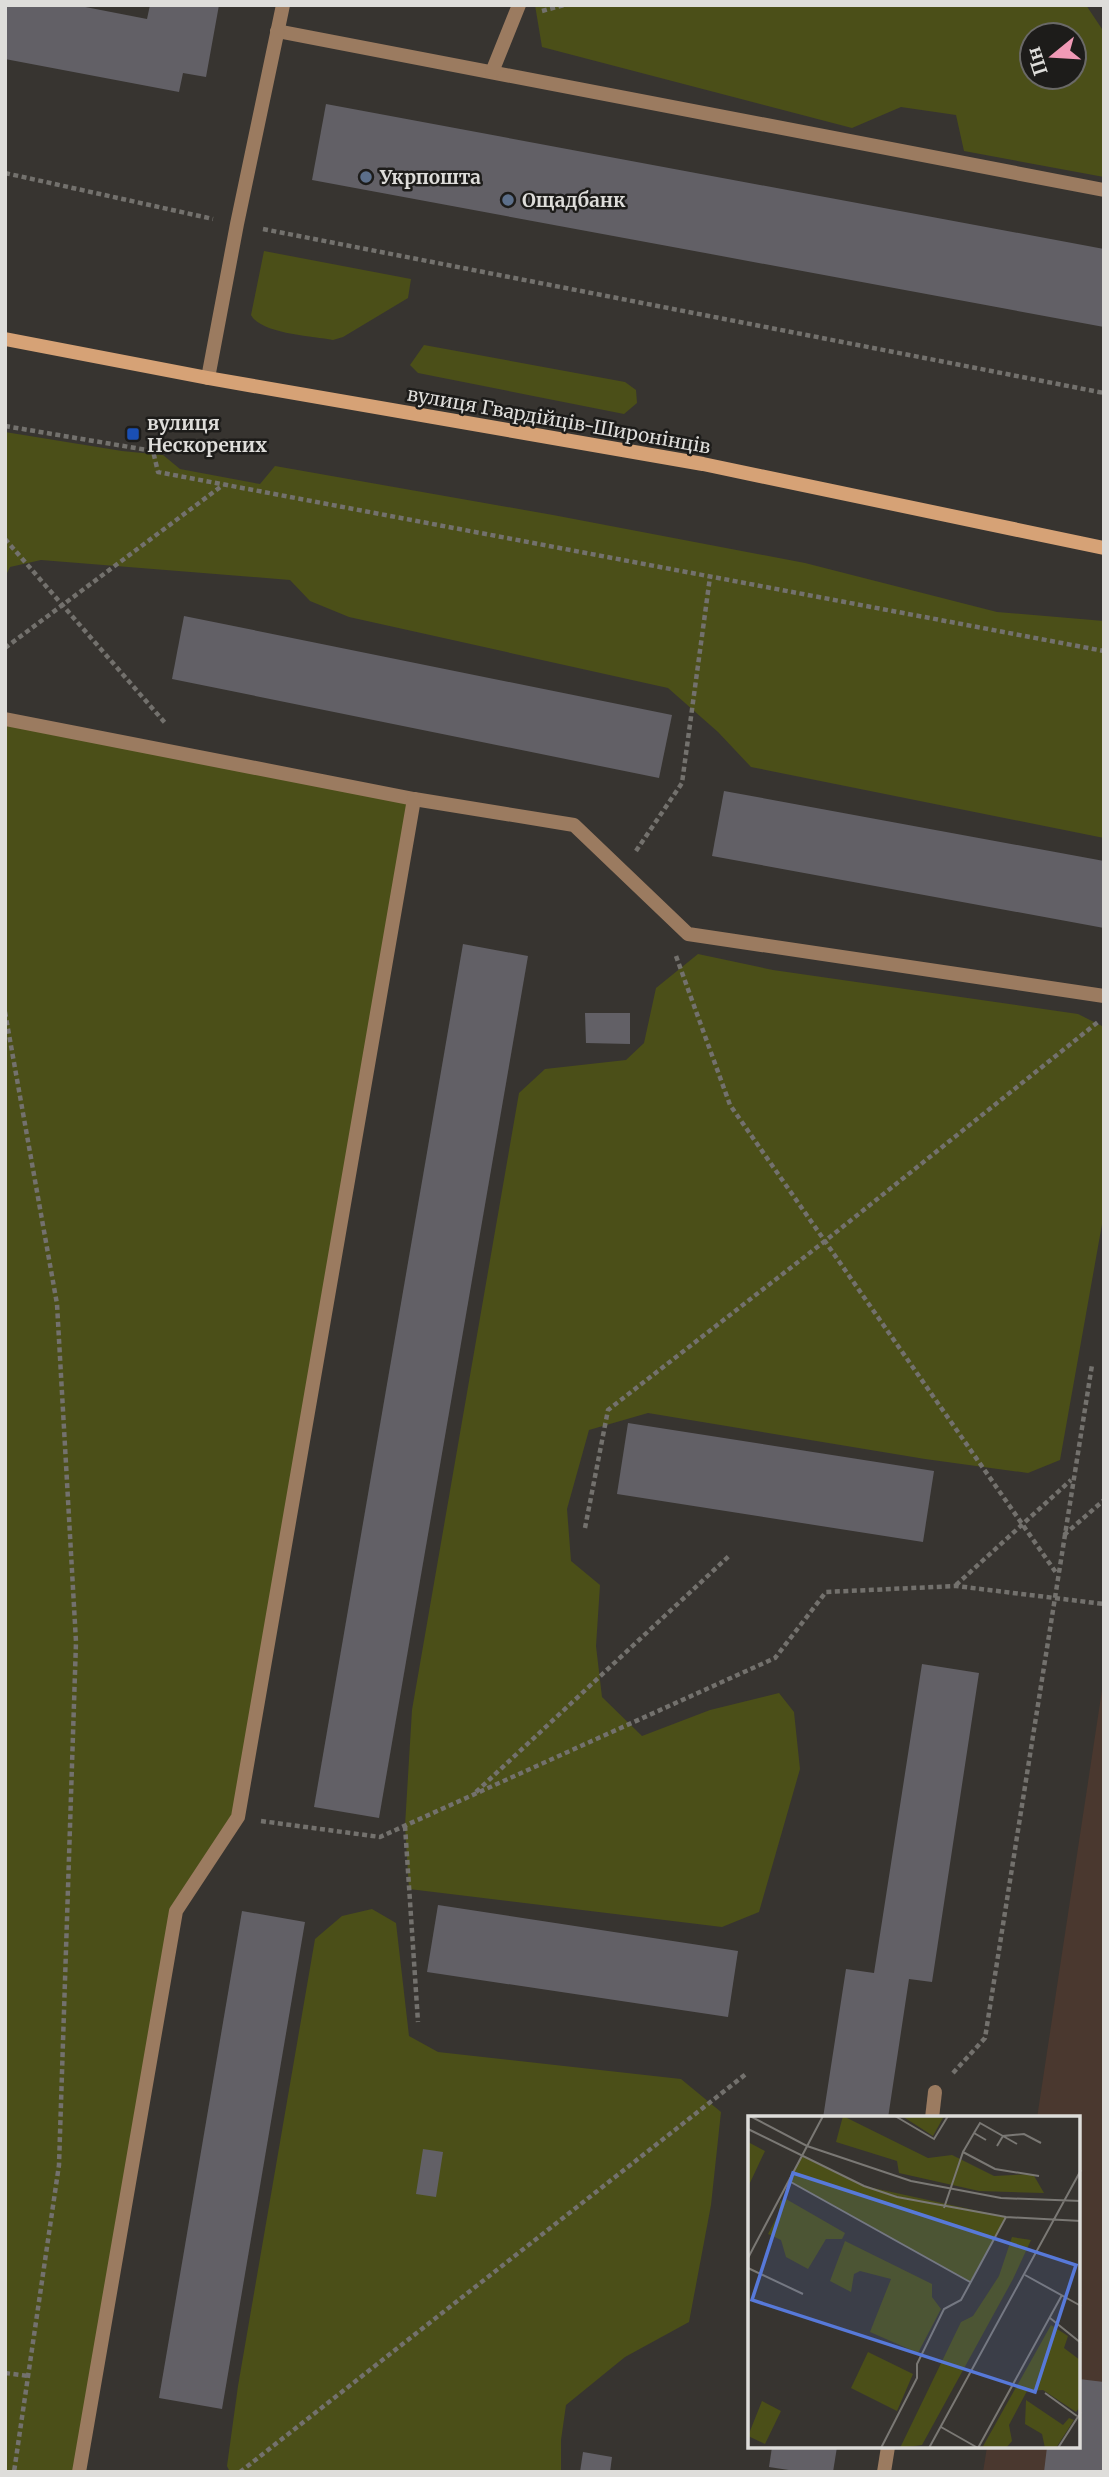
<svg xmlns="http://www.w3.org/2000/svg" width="1109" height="2477" font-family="Merriweather,serif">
  <rect width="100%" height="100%" fill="#373430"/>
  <!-- education -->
  <polygon fill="#4a382f" points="1104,1677 1104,2472 983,2472 987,2447 1079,2447 1079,2118 1037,2118"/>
  <!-- green -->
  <g fill="#4b4f18" fill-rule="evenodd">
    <path d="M 535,5 L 1086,5 L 1104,32 L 1104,177 L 964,151 L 956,115 L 901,107 L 852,128 L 542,47 ZM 1032,35 L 1074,35 L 1074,77 L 1032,77 Z"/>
    <path d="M 264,251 L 411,279 L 408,298 L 343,337 L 333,340 C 312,336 261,334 251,315 Z"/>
    <polygon points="424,345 625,382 636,390 637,403 624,414 418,373 410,365"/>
    <polygon points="5,432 122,451 163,455 180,469 260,484 275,466 553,515 805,563 997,612 1104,621 1104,838 751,767 718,732 668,688 349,617 310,601 290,580 41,560 10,567 5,577"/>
    <polygon points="5,719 414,799 238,1817 176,1911 79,2472 5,2472"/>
    <polygon points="698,954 773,970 1078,1014 1104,1027 1104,1213 1060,1460 1028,1473 925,1459 648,1413 589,1430 567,1509 571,1561 600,1585 596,1646 602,1697 642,1736 710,1710 779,1693 794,1712 800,1769 759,1912 722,1927 409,1889 405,1826 412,1710 519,1093 545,1069 626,1060 644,1043 656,988"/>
    <polygon points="372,1909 396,1923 409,2036 438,2052 681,2079 721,2112 711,2205 689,2322 625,2357 566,2405 561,2440 561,2472 230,2472 227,2466 238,2386 315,1939 342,1916"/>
  </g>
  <!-- building -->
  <g fill="#626066">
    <polygon points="5,5 75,5 147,19 150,5 219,5 206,77 183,73 179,92 5,59"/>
    <polygon points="326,104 1104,249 1104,327 312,180"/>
    <polygon points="184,616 672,715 659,778 172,679"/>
    <polygon points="724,791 1104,861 1104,928 712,856"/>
    <polygon points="463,944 528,956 379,1818 314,1807"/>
    <polygon points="585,1013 630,1013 630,1044 586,1043"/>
    <polygon points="628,1423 934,1471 923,1542 617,1494"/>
    <polygon points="922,1664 979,1673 932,1982 909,1979 888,2118 823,2118 846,1969 874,1973"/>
    <polygon points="438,1905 738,1951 728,2017 427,1972"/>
    <polygon points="242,1911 305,1922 222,2409 159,2398"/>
    <polygon points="423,2149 443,2152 436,2197 416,2194"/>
    <polygon points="1079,2379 1104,2382 1104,2472 1044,2472 1047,2447 1079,2447"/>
    <polygon points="772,2447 837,2447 833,2472 802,2472 769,2467"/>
    <polygon points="583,2452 612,2457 610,2472 580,2472"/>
  </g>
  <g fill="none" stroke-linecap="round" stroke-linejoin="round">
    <!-- path -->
    <g stroke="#73716d" stroke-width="4.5" stroke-dasharray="5 3.5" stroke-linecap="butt">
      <polyline points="542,11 564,5"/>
      <polyline points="5,173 213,219"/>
      <polyline points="263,229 1104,393"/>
      <polyline points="5,426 153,451 158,472 1104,651"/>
      <polyline points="5,539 166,724"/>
      <polyline points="5,648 223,485"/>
      <polyline points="636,851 682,783 710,577"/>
      <polyline points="676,956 730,1105 1057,1574"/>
      <polyline points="5,1012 57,1304 76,1642 59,2165 14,2472"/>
      <polyline points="585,1528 608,1410 825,1241 1098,1022"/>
      <polyline points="1064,1535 1104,1500"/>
      <polyline points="956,1585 1071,1480"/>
      <polyline points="476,1792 729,1556"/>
      <polyline points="261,1821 380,1837 775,1658 826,1592 956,1586 1104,1604"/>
      <polyline points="405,1826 418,2022"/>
      <polyline points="953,2073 985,2038 1092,1365"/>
      <polyline points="5,2373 29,2376"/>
      <polyline points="240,2472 746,2074"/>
    </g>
    <!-- service -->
    <g stroke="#9b7b60" stroke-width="14">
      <polyline points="277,31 1104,190"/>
      <polyline points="492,72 519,5"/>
      <polyline points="208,378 237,224 283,5"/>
      <polyline points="5,719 414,799 574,825 688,934 1104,996"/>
      <polyline points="932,2118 935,2092"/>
      <polyline points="79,2472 176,1911 238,1817 414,799"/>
      <polyline points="884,2472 888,2447"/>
    </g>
    <!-- secondary -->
    <polyline stroke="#d6a276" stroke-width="14" points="5,339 208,378 703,464 1104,548"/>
  </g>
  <!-- markers -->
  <g fill="#5c6f8a" stroke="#1d1c1a" stroke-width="2.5">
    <circle cx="366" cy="177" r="7"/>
    <circle cx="508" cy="200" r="7"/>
  </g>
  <rect fill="#1a4fb4" stroke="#1d1c1a" stroke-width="2.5" x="126" y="427" width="14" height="14" rx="3.5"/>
  <g text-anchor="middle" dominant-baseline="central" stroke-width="5" stroke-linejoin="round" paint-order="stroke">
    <!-- poi labels -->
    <g font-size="19" font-weight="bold" fill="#deddda" stroke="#1d1c1a" text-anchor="start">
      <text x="380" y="177">Укрпошта</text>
      <text x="522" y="200">Ощадбанк</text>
      <text x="147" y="423">вулиця<tspan x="147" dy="22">Нескорених</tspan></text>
    </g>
    <!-- street labels -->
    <g font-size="19" fill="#deddda" stroke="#1d1c1a">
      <text transform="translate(559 420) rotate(10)">вулиця Гвардійців-Широнінців</text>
    </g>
  </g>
  <!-- overview -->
  <g transform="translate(748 2116)">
    <rect width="332" height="332" fill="#373430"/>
    <path d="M 95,0 L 180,42 L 204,39 L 246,60 L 285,58 L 296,77 L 231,75 L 151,57 L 149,45 L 88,26 ZM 154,0 L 196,0 L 185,20 ZM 0,26 L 17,35 L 0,71 ZM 54,40 L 116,70 L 258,101 L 222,166 L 41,65 ZM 38,83 L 97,117 L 94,123 L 78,123 L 60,153 L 38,141 L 33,124 L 20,118 L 31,97 L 32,85 ZM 264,121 L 283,124 L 265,163 L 174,329 L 152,332 L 213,206 L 225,200 L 251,160 ZM 97,125 L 184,168 L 184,181 L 193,193 L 170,237 L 122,216 L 143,163 L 112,155 L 106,158 L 103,176 L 82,165 ZM 303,209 L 320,220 L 316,232 L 332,244 L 332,291 L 328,296 L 295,274 L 279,275 L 261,309 L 264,325 L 258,332 L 234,332 ZM 120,236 L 165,258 L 149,295 L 103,272 ZM 278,284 L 315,309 L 321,302 L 326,304 L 308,332 L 297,332 L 294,318 L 277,308 ZM 14,285 L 33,295 L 17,328 L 0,320 Z" fill="#4b4f18"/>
    <path fill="none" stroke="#7a7874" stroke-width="2" d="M 2,0 L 59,30 L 163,65 L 253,82 L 333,85M 147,0 L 186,23 L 200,0M 0,13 L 116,70 L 149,81 L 258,101 L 333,105M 226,17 L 232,7 L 269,28M 249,30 L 255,20 L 276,18 L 293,27M 215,36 L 226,17 L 238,24M 41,65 L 222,166M 196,92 L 215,36 L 247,53 L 291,60M 0,142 L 75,0M 0,152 L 55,178M 277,159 L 333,190M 302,202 L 333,227M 297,277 L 329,300M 193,311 L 230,332M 133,332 L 169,262 L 169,248 L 196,193 L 213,184 L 258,101M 181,332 L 333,54M 230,332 L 314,179M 310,332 L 333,296"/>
    <path fill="#5779d9" fill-opacity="0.15" stroke="#5779d9" stroke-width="3.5" d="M 45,57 L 328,149 L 287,276 L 4,184 Z"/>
    <rect width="332" height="332" fill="none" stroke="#deddda" stroke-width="3.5"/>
  </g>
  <!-- border -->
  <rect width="1109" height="2477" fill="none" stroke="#deddda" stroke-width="14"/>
  <!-- north arrow -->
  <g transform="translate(1053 56) rotate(252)"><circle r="33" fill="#1d1c1a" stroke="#6a6967" stroke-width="2"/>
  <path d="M0-5L12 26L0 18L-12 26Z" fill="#f09ab6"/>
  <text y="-10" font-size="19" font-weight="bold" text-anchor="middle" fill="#deddda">Пн</text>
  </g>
</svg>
